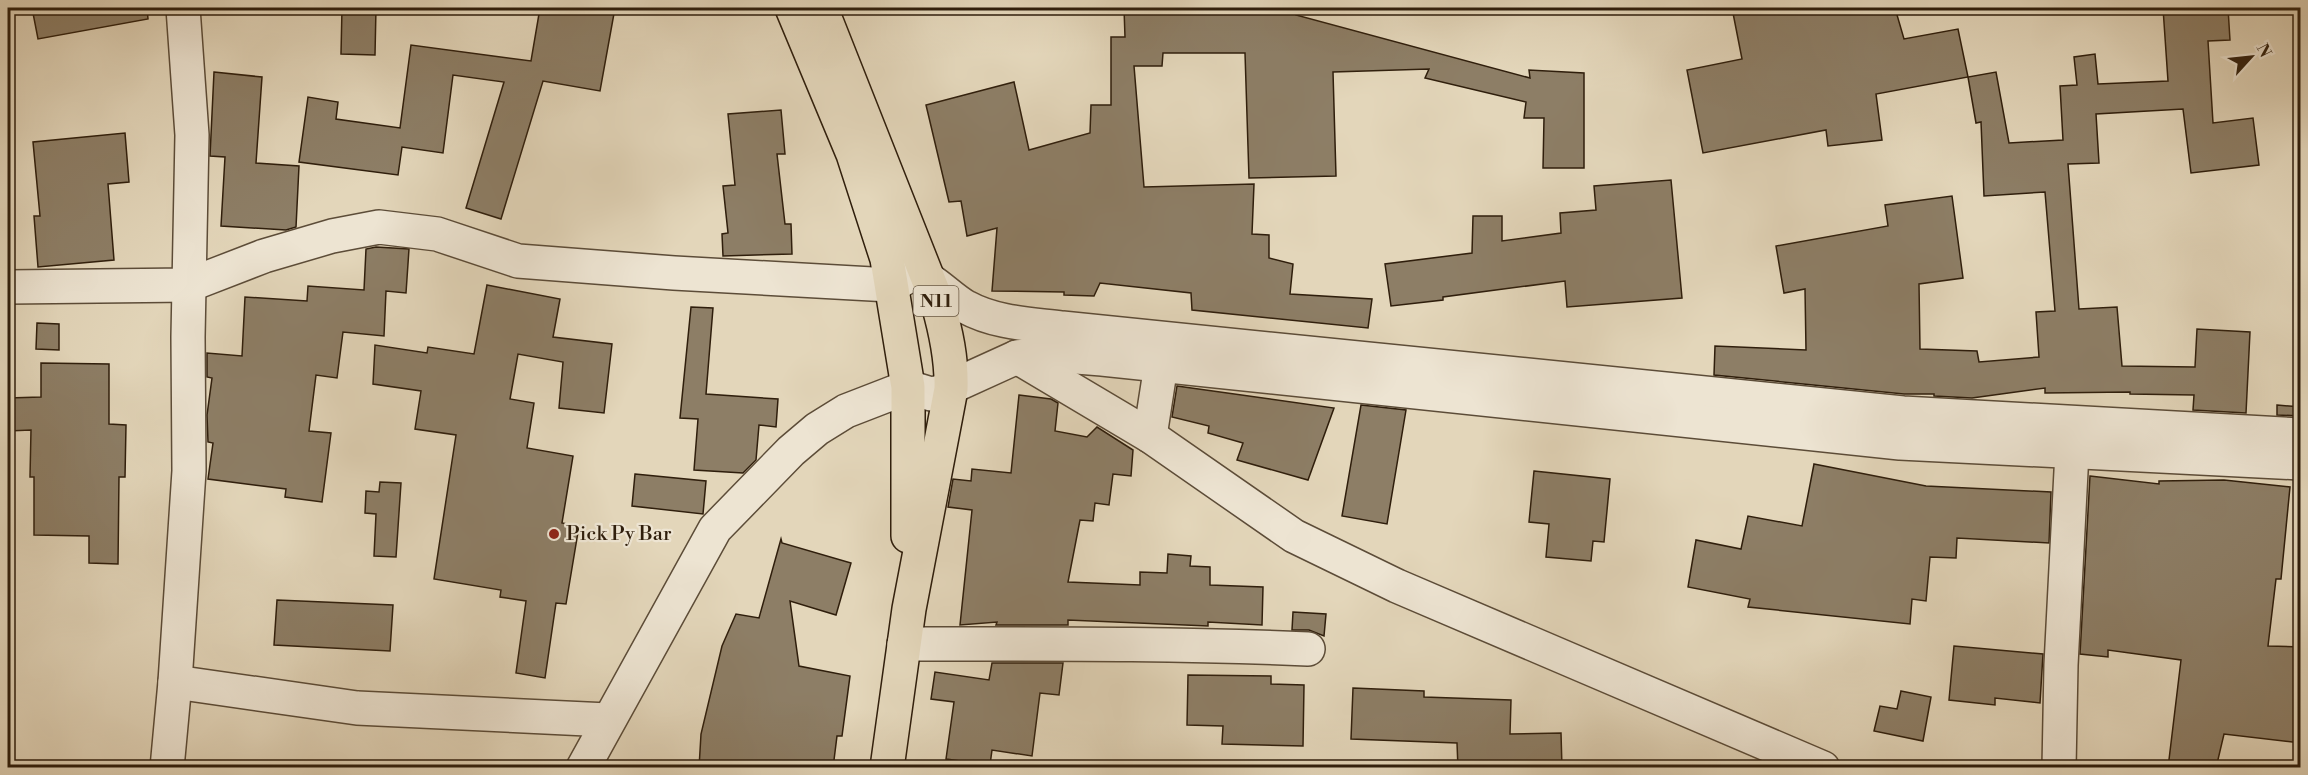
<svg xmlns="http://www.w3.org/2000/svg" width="2308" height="775" font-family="'Libre Bodoni',serif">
  <rect width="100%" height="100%" fill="#e3d6ba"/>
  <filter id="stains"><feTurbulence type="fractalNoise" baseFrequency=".00333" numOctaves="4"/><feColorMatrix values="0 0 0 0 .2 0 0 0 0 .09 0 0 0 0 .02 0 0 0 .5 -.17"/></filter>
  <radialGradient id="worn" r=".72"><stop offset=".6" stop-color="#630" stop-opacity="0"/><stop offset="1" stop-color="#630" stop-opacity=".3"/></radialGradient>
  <!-- building -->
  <g fill="#8d7e66" stroke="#2f1e0c" stroke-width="1.5">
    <polygon points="32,8 147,8 148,19 38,39"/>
    <polygon points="342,8 376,8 375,55 341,54"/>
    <polygon points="540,8 615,8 600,91 543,81 501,219 466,208 504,82 453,75 443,153 402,147 398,175 299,162 308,97 338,102 336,119 400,128 411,45 531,61"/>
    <polygon points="1124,8 1297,8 1296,15 1530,78 1529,70 1584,73 1584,168 1543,168 1544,118 1524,118 1526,102 1425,78 1429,69 1333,72 1336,176 1249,178 1245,53 1163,53 1162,66 1134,66 1144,187 1254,184 1252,234 1269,235 1269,258 1293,264 1290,294 1372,299 1368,328 1192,310 1191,293 1100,283 1094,296 1064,295 1064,292 992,291 997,228 967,236 961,201 949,202 926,105 1014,82 1029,150 1090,133 1091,105 1111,105 1111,37 1125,37"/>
    <polygon points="1732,8 1895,8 1904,39 1958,29 1968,77 1876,94 1882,140 1828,146 1826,130 1703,153 1687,70 1742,59"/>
    <polygon points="2163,8 2228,8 2230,40 2208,41 2213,123 2253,118 2259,165 2191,173 2183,109 2096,114 2099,163 2068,164 2079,309 2117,307 2122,366 2195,367 2197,329 2250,332 2246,413 2193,410 2194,395 2130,394 2130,392 2045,393 2045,388 1972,398 1934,396 1934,394 1904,394 1714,375 1715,346 1806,350 1805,289 1784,293 1776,246 1888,226 1885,205 1952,196 1963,278 1919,284 1920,349 1977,351 1979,362 2039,357 2036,312 2055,311 2045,192 1984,196 1981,122 1976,123 1968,77 1996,72 2009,143 2063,140 2060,86 2077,85 2074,57 2095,54 2098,84 2168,81"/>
    <polygon points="214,72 262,77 256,163 299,166 296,227 286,230 221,226 225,157 210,156"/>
    <polygon points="781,110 785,154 777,154 785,224 791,224 792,254 723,256 722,234 728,233 723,186 735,185 728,114"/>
    <polygon points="125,133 129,182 108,184 114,260 38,267 34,216 40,216 33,142"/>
    <polygon points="1671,180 1682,298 1567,307 1565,281 1443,297 1443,300 1391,306 1385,264 1472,253 1473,216 1502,216 1502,241 1561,233 1560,213 1596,210 1594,186"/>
    <polygon points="376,247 409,249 406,293 386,291 384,336 343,332 337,378 316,375 309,431 331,433 322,502 285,497 286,489 208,479 213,443 208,442 207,415 212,378 207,377 207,353 242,356 245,297 307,301 308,286 364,290 366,249"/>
    <polygon points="487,285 560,299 553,337 612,344 604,413 559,408 563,362 518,354 510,399 534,403 527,448 573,456 562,523 579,526 566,604 556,603 545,678 516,673 526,601 500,597 501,590 434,579 456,435 415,429 421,391 373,384 375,345 427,353 428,347 474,354"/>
    <polygon points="691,307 713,308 706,394 778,399 776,427 759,425 756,460 743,473 694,470 698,419 680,418"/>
    <polygon points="37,323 59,324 59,350 36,349"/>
    <polygon points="41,363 109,364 109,424 126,425 125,477 119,477 118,564 89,563 89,536 34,535 34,477 30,477 31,430 8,431 8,398 41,397"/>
    <polygon points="1177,386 1334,408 1308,480 1237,460 1243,443 1208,433 1209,426 1172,417"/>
    <polygon points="1019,395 1051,399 1058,403 1055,431 1087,437 1097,427 1133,450 1131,476 1113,474 1109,505 1095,503 1093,521 1080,520 1068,582 1140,585 1140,572 1167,573 1168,554 1191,556 1190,566 1210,567 1210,585 1263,587 1262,625 1208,622 1208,626 1068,620 1068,625 996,625 997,622 960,625 972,510 948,507 953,479 971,481 972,469 1011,473"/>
    <polygon points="1361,405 1406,410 1387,524 1342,516"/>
    <polygon points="2277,405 2301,407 2301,416 2277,415"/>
    <polygon points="1814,464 1926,486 2051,492 2049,543 1957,538 1956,558 1930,557 1926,601 1912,599 1910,624 1748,607 1750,599 1688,587 1696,540 1741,549 1748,516 1802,526"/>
    <polygon points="1534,471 1610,479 1604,542 1593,541 1591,561 1546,557 1549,524 1529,522"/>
    <polygon points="635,474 706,481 703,514 632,506"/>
    <polygon points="2090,476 2159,484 2159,481 2224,480 2290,487 2281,579 2276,579 2268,646 2301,647 2301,743 2224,734 2216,768 2168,768 2181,660 2108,650 2108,657 2080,654"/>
    <polygon points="380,482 401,483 396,557 374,556 376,514 365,513 366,491 379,492"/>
    <polygon points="781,539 782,543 851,563 836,615 790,601 799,666 850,676 842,736 837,736 833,768 699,768 701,734 722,646 736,614 759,618"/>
    <polygon points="277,600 393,605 390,651 274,645"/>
    <polygon points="1293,612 1326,614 1324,636 1309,630 1292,630"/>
    <polygon points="1954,646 2043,654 2040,703 1995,698 1995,705 1949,700"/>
    <polygon points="992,663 1063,663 1059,695 1040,693 1032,756 992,750 990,765 946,759 954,702 931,699 935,672 989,680"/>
    <polygon points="1188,675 1271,676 1271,684 1304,685 1303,746 1222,744 1223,726 1187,725"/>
    <polygon points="1353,688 1424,691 1424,697 1511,700 1510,734 1561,733 1562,768 1458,768 1457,743 1351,739"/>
    <polygon points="1901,691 1931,697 1923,741 1874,731 1880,706 1897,709"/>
  </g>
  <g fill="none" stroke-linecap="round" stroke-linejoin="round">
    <!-- minor casing -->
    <g stroke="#5c4c38" stroke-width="36">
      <g id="minor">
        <polyline points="8,287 189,285 264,256 332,236 379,227 437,234 518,261 674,273 890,285"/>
        <path d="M 891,289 C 900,280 910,272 924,277 C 933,280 954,301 966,307 C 995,323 1030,324 1062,328 L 1903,413 L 2300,435"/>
        <polyline points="1017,357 1150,436 1294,536 1397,586 1823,768"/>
        <polyline points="1150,436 1161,365"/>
        <path d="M 904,644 C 1039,644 1174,643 1308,649"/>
        <polyline points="175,682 357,708 608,720"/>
        <polyline points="167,768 175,682 189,471 188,337 192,135 183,8"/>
        <polyline points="583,768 715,529 791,451 817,429 846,411 908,387 931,394 940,392 1017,357 1039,354 1102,359 1900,443 2300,463"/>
        <polyline points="2059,768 2061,665 2072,452"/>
      </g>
    </g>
    <!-- highway casing -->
    <g stroke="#2f1e0c" stroke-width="36">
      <g id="highway">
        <polyline points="792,8 853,154 887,259 908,387 908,536"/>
        <path d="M 821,8 L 938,304 C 946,332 952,359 951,389 L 909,609 L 887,768"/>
      </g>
    </g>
    <!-- minor -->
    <use href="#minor" stroke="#ede4d2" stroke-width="33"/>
    <!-- highway -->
    <use href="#highway" stroke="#e3d6ba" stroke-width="33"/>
  </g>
  <!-- markers -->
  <circle fill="#8f2418" stroke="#ede4d2" stroke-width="2" cx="554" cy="534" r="6"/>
  <g text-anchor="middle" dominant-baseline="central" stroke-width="4.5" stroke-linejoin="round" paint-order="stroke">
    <!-- shield labels -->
    <rect fill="#ede4d2" stroke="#685947" stroke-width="1.5" x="913.5" y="286" width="45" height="30" rx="4.5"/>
    <g font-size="18" font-weight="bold" fill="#2f1e0c">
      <text x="936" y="301">N11</text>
    </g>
    <!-- poi labels -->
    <g font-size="20" fill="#2f1e0c" stroke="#ede4d2" text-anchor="start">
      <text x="566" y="534">Pick Py Bar</text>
    </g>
  </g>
  <!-- margin -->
  <rect width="2308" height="775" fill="none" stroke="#e3d6ba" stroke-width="30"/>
  <rect x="9" y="9" width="2290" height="757" fill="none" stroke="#2f1e0c" stroke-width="3"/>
  <rect x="15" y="15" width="2278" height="745" fill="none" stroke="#2f1e0c" stroke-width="1.5"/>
  <!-- north arrow -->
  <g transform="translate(2251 57) rotate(63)" stroke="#ede4d2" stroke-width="4.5" paint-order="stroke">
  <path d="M0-4.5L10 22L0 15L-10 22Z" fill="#2f1e0c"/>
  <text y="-9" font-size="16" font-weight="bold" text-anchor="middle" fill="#2f1e0c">N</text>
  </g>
  <rect width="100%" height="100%" filter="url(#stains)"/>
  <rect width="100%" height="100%" fill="url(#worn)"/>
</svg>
